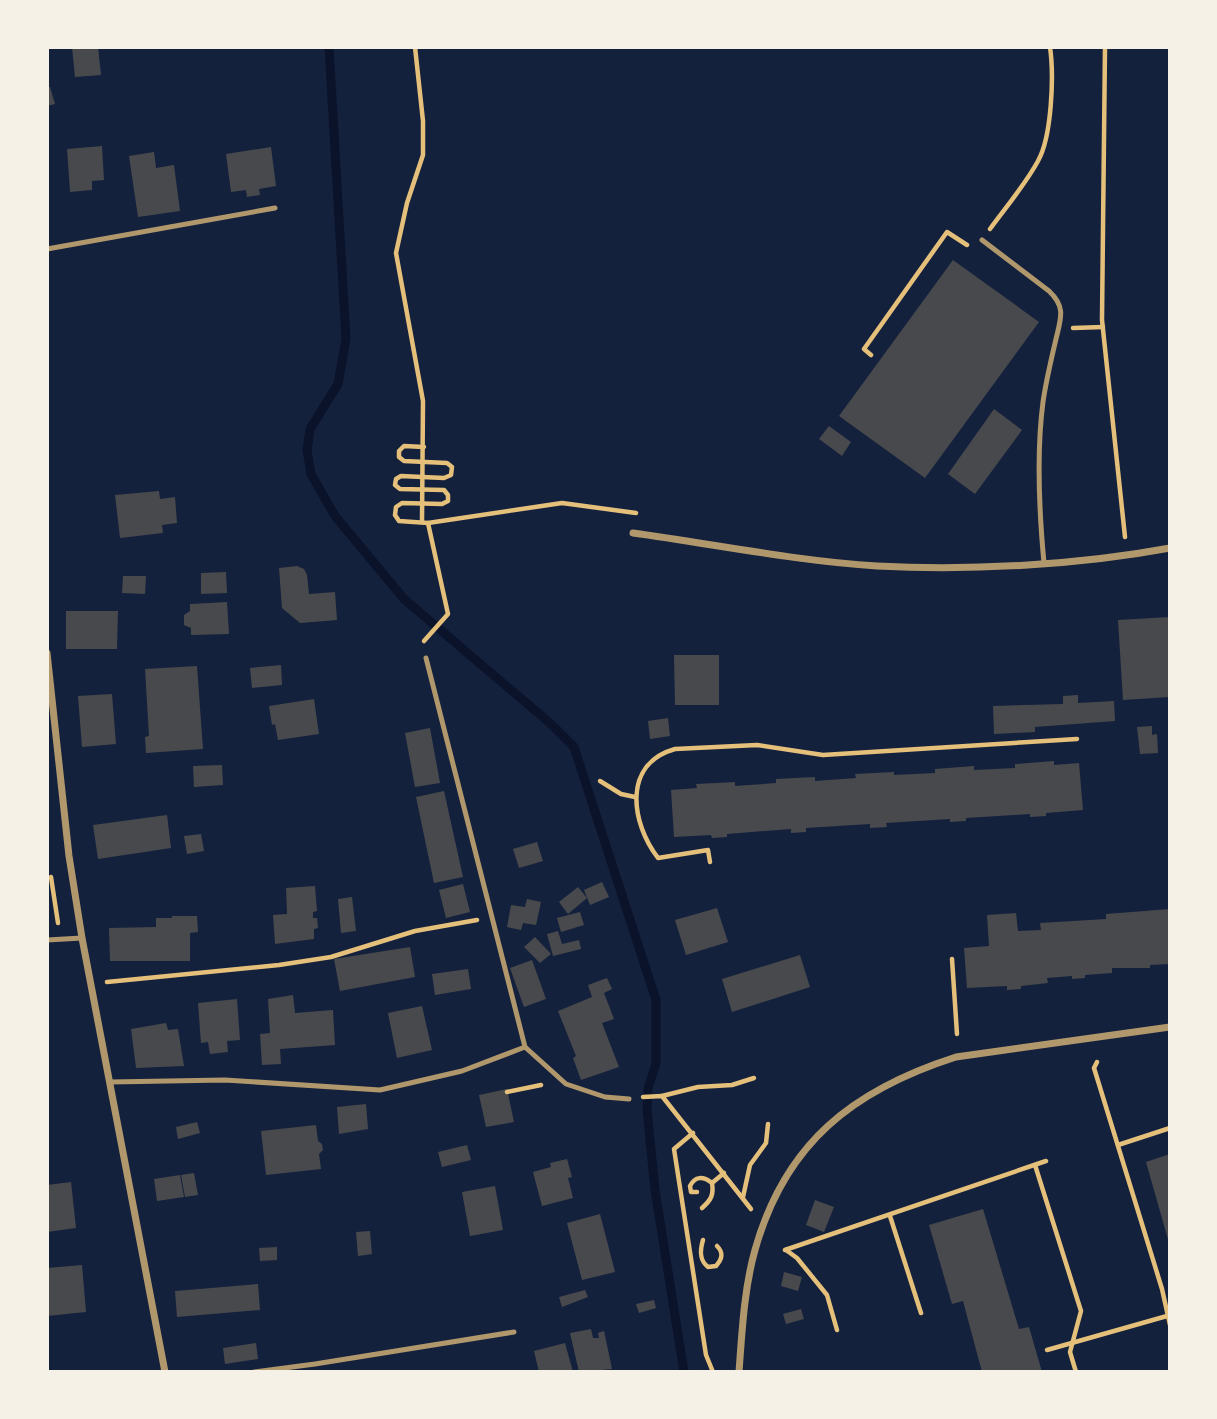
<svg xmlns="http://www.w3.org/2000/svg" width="1217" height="1419" font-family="'Playfair Display',serif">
  <rect width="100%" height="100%" fill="#14213d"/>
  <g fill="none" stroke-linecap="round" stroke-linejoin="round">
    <!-- stream -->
    <polyline stroke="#0b132b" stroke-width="9" points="329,47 346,339 338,384 310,429 307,450 311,474 335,516 404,599 551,724 574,747 656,1000 656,1063 648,1089 647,1109 655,1190 684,1372"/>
  </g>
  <!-- building -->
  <g fill="#48494c">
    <polygon points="72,47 98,47 101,75 75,77"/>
    <polygon points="47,87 50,87 55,104 47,106"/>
    <polygon points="102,146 104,180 92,181 92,190 70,192 67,149"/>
    <polygon points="271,147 276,186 259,189 260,195 247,197 246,190 231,192 226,154"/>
    <polygon points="154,152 156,168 174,165 180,211 138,217 129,156"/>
    <polygon points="953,260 1039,322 925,478 839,416"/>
    <polygon points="994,409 1022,430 975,494 948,474"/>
    <polygon points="829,426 851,442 842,456 819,439"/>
    <polygon points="159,491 160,499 175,497 177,523 162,525 163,533 120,538 115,495"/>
    <polygon points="297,566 304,569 307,575 309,594 335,592 337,620 300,623 282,608 279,568"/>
    <polygon points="226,572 227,593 201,594 201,573"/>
    <polygon points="123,576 146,576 145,594 122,593"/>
    <polygon points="227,602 229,634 191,635 191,628 184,625 184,615 190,611 190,604"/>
    <polygon points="66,611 118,611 117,649 66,649"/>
    <polygon points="1170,617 1170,697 1123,700 1118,620"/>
    <polygon points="674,655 719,655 719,705 675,705"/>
    <polygon points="281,665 282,685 252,688 250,668"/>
    <polygon points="197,666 203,749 146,753 145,737 149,736 145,669"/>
    <polygon points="112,694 116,744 82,747 78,696"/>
    <polygon points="1078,695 1078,703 1114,701 1115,721 1035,727 1035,732 994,734 993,706 1063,704 1063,696"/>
    <polygon points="314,699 319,734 278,740 275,724 272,725 269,706"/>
    <polygon points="668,718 670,736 650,739 648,721"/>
    <polygon points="1152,726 1152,735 1157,734 1158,753 1140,754 1137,727"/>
    <polygon points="430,728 440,783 415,787 405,733"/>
    <polygon points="1054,761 1054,765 1079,763 1083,810 1046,813 1046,816 1030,817 1030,814 966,818 966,821 950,822 950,819 886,823 887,827 870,828 870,824 806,828 806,832 791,833 791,829 727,834 727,837 712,838 711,835 674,837 671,790 697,788 696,784 735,782 735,786 776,783 776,779 815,777 815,781 856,778 855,774 894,772 894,775 935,773 935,769 974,766 974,770 1015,768 1015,764"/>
    <polygon points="222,765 223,785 194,787 193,766"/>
    <polygon points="444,791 463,877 434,883 416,797"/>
    <polygon points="167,815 171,848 98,859 93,825"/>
    <polygon points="201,834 204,851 187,854 184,836"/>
    <polygon points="537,842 543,861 519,868 513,849"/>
    <polygon points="602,882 609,897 590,905 584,890"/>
    <polygon points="463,884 470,912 446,918 439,890"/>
    <polygon points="315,886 317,911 313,912 313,918 317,918 318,928 314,929 314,939 275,944 273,915 287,914 286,888"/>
    <polygon points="578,887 587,898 568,914 559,902"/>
    <polygon points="352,897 356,931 341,933 338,899"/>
    <polygon points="527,899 541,902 536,925 523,923 521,930 507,927 511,905 525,907"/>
    <polygon points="717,908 728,942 686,955 675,920"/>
    <polygon points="1170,909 1170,964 1150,965 1150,968 1112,968 1112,973 1085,975 1085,978 1072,979 1072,976 1047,978 1048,983 1021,986 1021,989 1007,990 1007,986 967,988 964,948 989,946 987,915 1016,913 1018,931 1041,930 1040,923 1106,919 1106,914"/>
    <polygon points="580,912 584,925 561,932 557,918"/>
    <polygon points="172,916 197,916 198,932 190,933 190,961 110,961 109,928 156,927 156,918 172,918"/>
    <polygon points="558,931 562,944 579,940 581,949 553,956 547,934"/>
    <polygon points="535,937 551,954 540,963 524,947"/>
    <polygon points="410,947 415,977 340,991 334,959"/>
    <polygon points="800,955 810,987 732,1012 722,979"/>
    <polygon points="532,960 546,999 524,1007 510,968"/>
    <polygon points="468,969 471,989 435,995 432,974"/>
    <polygon points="607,978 612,989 604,993 614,1019 602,1023 619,1067 581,1080 573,1058 576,1056 558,1011 592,997 588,985"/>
    <polygon points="293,995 295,1013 333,1010 335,1045 280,1049 281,1064 262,1065 260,1034 270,1033 268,999"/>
    <polygon points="237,999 240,1040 227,1041 228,1052 210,1054 208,1042 201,1043 198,1003"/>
    <polygon points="422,1006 432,1050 397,1058 388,1013"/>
    <polygon points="166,1023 168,1030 178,1029 184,1066 136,1068 131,1029"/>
    <polygon points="507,1089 514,1122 486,1127 479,1095"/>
    <polygon points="366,1104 368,1129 339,1134 337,1107"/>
    <polygon points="197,1122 200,1133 178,1139 176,1127"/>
    <polygon points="316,1125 318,1141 322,1144 323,1150 319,1154 321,1169 266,1175 261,1131"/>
    <polygon points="467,1145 471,1160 442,1167 438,1152"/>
    <polygon points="1170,1154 1170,1243 1169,1243 1146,1162"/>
    <polygon points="567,1159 572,1177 568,1178 573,1198 542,1206 533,1172 551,1167 550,1163"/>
    <polygon points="194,1173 198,1195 185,1197 181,1175"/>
    <polygon points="180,1175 184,1197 157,1201 154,1179"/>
    <polygon points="71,1182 76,1228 47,1232 47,1185"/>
    <polygon points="495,1186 503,1230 470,1236 462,1192"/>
    <polygon points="815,1200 834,1207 824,1232 806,1225"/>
    <polygon points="983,1209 1019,1329 1029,1327 1042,1372 982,1372 963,1301 952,1304 929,1225"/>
    <polygon points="600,1214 615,1272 582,1280 567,1223"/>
    <polygon points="370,1231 372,1254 358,1256 356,1232"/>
    <polygon points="277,1247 277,1260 260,1261 259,1248"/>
    <polygon points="82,1265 86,1312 47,1316 47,1268"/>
    <polygon points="784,1272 802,1277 798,1291 781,1286"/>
    <polygon points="258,1284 260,1310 177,1317 175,1291"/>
    <polygon points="585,1290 588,1297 562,1307 559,1297"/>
    <polygon points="654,1300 656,1308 639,1313 636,1304"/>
    <polygon points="801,1309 804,1319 786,1324 783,1314"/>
    <polygon points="591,1329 593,1338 599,1338 598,1333 604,1331 612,1369 579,1372 570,1333"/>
    <polygon points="256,1343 258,1359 225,1364 223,1348"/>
    <polygon points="565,1343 573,1372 539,1372 534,1351"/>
  </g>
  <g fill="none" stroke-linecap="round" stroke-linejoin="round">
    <!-- path -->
    <g stroke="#e5c07b" stroke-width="4.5">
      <polyline points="415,47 423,121 423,155 407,203 396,253 423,401 422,522"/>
      <polyline points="1105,47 1102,320 1125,537"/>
      <path d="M 990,229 C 1006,207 1025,185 1038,161 C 1052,136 1054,75 1050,47"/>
      <polyline points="1073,328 1103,327"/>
      <polyline points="871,355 864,349 947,232 967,245"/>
      <polyline points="424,447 404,446 399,451 399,457 404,461 447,463 452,467 451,475 444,478 401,476 396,479 395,485 400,489 444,490 448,495 448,501 442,504 402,503 396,507 395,515 399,521 428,523 562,503 636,513"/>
      <polyline points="424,641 448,614 428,523"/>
      <polyline points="600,781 621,794 635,797"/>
      <path d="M 710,862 L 708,850 L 658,858 C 631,823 622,764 675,749 L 757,745 L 823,755 L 1077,739"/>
      <polyline points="51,877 58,923"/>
      <polyline points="952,959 957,1034"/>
      <polyline points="107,982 279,965 331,957 415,931 477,920"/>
      <polyline points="1097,1062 1094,1068 1162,1289 1170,1325"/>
      <polyline points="507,1092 541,1085"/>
      <polyline points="662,1096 698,1087 732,1085 754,1078"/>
      <polyline points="643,1097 662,1096 751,1209"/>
      <polyline points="693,1133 674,1149 706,1355 713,1372"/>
      <polyline points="1118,1145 1170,1128"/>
      <polyline points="1035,1165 1081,1311 1070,1352 1076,1372"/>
      <polyline points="712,1183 724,1173"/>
      <path d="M 697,1192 L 691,1192 L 690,1186 C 695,1176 703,1176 712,1183 C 714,1195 711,1200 702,1208"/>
      <polyline points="743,1197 750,1165 766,1143 768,1124"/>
      <polyline points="890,1216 921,1313"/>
      <path d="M 703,1240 C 700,1250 699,1260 708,1267 L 716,1266 C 722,1259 724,1253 717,1246"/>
      <polyline points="785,1250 1046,1161"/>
      <polyline points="786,1250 797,1258 827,1295 837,1330"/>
      <polyline points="1047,1350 1167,1316"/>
    </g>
    <!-- service -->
    <g stroke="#b1986c" stroke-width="5">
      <path d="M 982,240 L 1049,291 C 1066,307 1061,318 1056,339 C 1051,360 1046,381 1043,402 C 1036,455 1039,510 1044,563"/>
      <polyline points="47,249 275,208"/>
      <polyline points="47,940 82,938"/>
      <polyline points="525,1047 566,1084 605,1097 629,1099"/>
      <polyline points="110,1082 225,1080 380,1090 462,1071 525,1047 426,658"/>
      <polyline points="254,1372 315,1364 514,1332"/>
    </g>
    <!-- minor -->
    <g stroke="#b1986c" stroke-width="7">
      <path d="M 633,533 C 714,544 796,561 877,566 C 970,571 1079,565 1170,548"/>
      <polyline points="47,653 69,856 82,938 165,1372"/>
      <path d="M 739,1372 C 742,1332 744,1289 755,1250 C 785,1143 853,1090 956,1057 L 1170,1027"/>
    </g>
  </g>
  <!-- border -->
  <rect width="1217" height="1419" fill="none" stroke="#f6f1e7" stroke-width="98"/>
</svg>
